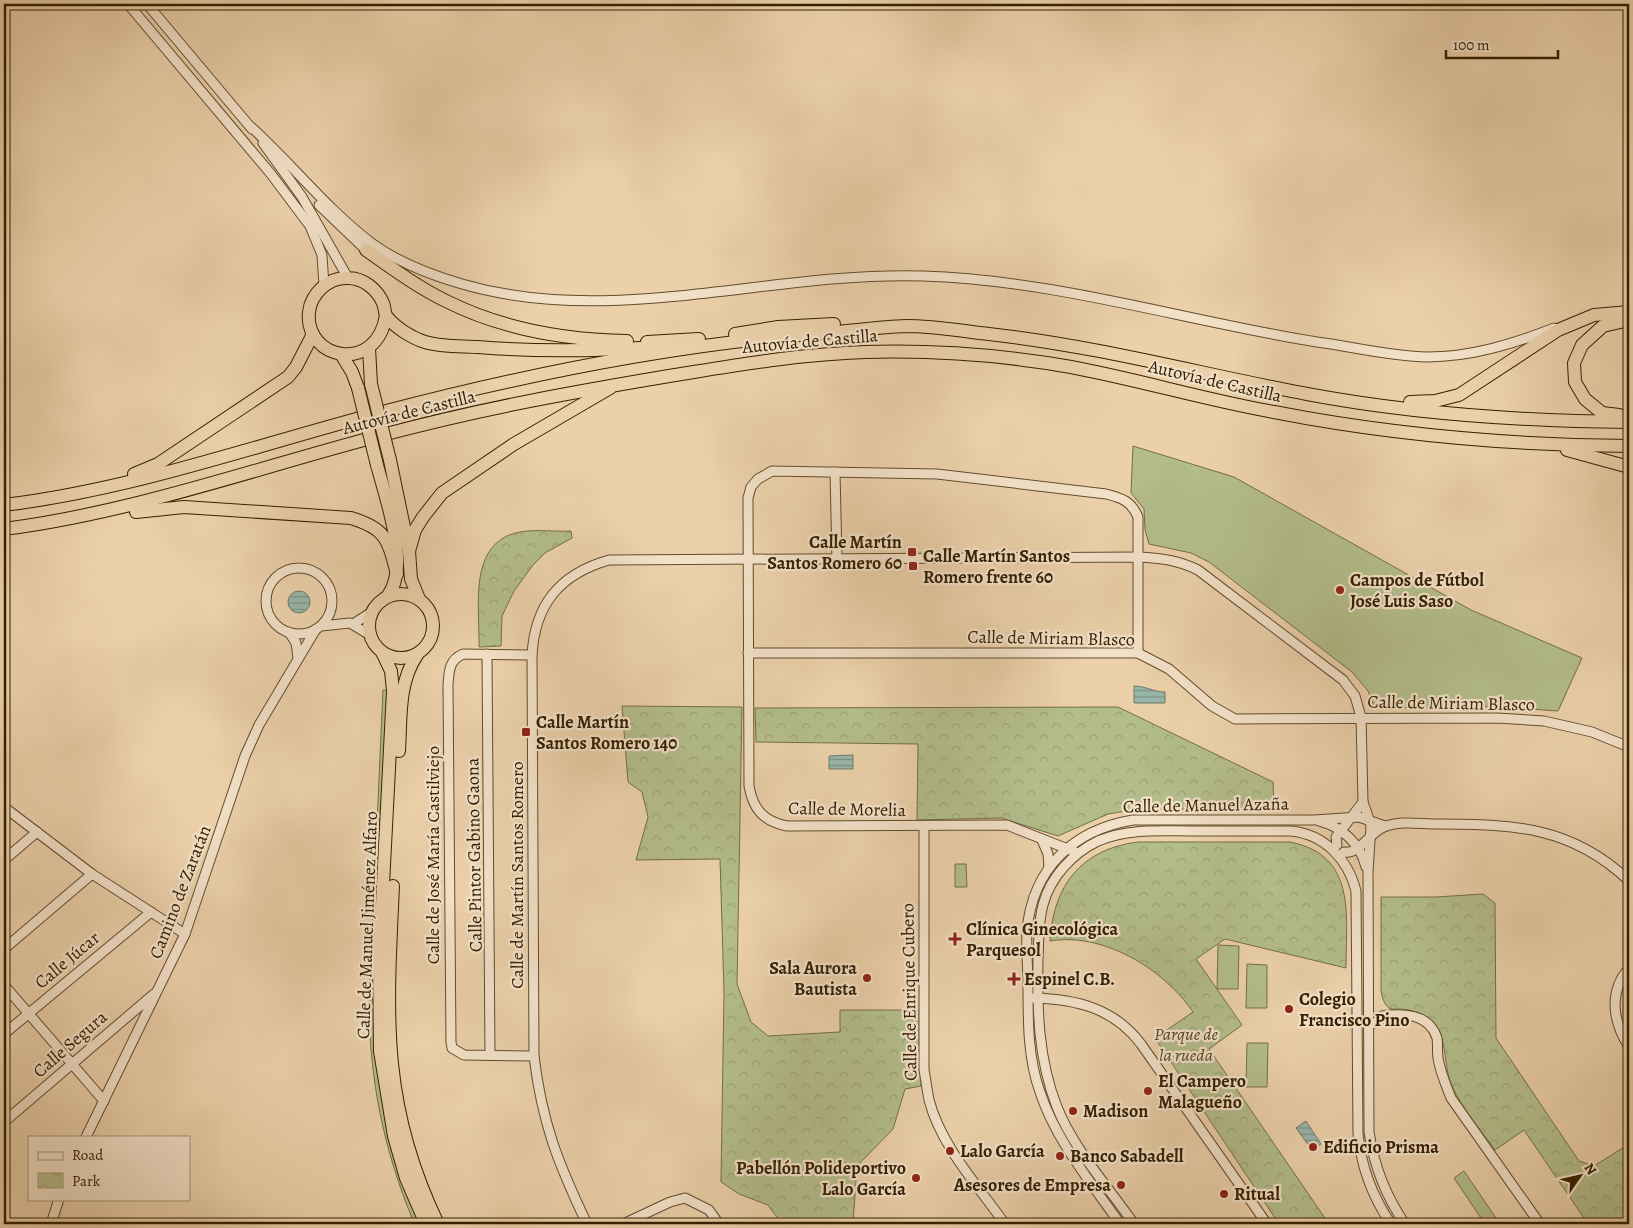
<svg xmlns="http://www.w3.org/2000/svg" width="1633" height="1228" font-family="Alegreya,serif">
  <defs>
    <pattern id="park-crowns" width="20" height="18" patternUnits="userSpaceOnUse" patternTransform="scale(1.25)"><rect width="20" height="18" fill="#b3bc8b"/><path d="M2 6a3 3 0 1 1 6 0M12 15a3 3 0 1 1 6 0" fill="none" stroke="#9ba176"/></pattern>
    <pattern id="water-rules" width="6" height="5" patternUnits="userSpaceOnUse" patternTransform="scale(1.25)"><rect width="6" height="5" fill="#98b6ab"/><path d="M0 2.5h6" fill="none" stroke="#7d9489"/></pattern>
  </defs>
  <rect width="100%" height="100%" fill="#ebd0aa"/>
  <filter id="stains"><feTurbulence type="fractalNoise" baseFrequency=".004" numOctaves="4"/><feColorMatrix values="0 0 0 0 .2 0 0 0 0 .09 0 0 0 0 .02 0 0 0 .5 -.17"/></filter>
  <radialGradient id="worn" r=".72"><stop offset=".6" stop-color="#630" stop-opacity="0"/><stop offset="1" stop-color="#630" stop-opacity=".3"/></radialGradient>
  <!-- green -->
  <g fill="#b3bc8b" stroke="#746e46">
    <polygon points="1133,446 1234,477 1471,610 1582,658 1558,711 1500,707 1383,708 1373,704 1368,691 1352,672 1209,562 1191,553 1149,544 1145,530 1144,509 1131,493"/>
    <path d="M 383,690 L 389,691 L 376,954 L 421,1224 L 414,1223 C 384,1151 369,1079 369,1001 Z"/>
    <polygon points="955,864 966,864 967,887 955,887"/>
    <polygon points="1218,945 1239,946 1238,989 1217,989"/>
    <polygon points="1247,964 1267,965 1267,1008 1246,1008"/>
    <polygon points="1247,1043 1268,1043 1267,1087 1246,1087"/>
    <polygon points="1464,1171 1500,1224 1485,1224 1454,1178"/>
  </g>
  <!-- park -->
  <g fill="url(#park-crowns)" stroke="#746e46">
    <path d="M 571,531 L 572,538 L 545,553 L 533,565 L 514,591 L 502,616 L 501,646 L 479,647 C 480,607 467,542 520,532 C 536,529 555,532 571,531 Z"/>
    <polygon points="622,706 742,707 737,984 751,1022 768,1036 840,1032 840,1010 924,1010 921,1086 905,1089 893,1129 857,1166 853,1224 782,1224 768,1205 739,1194 721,1182 724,992 720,859 636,860 648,817 642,792 628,782"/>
    <polygon points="1118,707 1273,782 1274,808 1133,810 1108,814 1058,836 1001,818 917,820 918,744 756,742 755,708"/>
    <path d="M 1138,842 L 1290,842 C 1357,855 1346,915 1346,968 L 1225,939 L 1196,959 L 1242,1025 L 1209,1049 L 1329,1224 L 1279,1224 L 1155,1038 L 1193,1012 C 1163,968 1102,932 1050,941 C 1053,886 1081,849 1138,842 Z"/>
    <path d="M 1483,894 L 1495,903 L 1496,1038 L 1579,1161 L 1594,1166 L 1629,1144 L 1629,1220 L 1627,1224 L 1588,1224 L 1524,1130 L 1495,1150 C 1481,1131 1461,1107 1452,1086 C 1444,1069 1447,1047 1439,1031 C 1432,1016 1416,1010 1400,1009 C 1397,1009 1393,1010 1389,1008 C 1384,1004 1382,997 1381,991 L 1381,897 L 1436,897 Z"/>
  </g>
  <!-- water -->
  <g fill="url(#water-rules)" stroke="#707a67">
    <circle cx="299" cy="602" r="11"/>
    <path d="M 1134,686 C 1146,686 1153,692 1165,692 L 1165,703 L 1134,703 Z"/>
    <polygon points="853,755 853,769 829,769 829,756"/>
    <polygon points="1306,1121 1321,1144 1312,1150 1296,1128"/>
  </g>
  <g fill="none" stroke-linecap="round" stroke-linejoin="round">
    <!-- minor casing -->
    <g stroke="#624c2b" stroke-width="11">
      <g id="minor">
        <polyline points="128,4 271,174 310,226 322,255 324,286"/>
        <polyline points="147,4 252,129"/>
        <path d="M 250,126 C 291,163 325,207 369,241 C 395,261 431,275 462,284 C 613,328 770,271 923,276 C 1056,280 1186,321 1317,342 C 1354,347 1390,356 1427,357 C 1471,357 1513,344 1554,328"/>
        <polyline points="263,143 302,197 348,278"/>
        <polyline points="319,205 366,250"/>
        <polyline points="835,472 837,559"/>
        <circle cx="299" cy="601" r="33"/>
        <polyline points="353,624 372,612"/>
        <polyline points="321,626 350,623 370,635"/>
        <polyline points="289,632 296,643 298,658"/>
        <polyline points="748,653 1138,653 1169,669 1212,706 1235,719 1497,718 1544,721 1592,732 1629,747"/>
        <polyline points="487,654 490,1055"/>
        <path d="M 532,655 L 463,654 C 449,660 449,671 448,685 L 451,1042 L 452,1048 L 464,1055 L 534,1056"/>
        <polyline points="4,807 92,874 185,934"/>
        <path d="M 1319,821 C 1342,827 1360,843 1366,867"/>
        <path d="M 924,827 L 924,1070 C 926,1080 927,1090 929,1100 C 941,1146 978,1186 1005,1224"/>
        <polyline points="1042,840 1048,854 1049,868"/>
        <polyline points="1337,845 1336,837 1363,802"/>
        <path d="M 1344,852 C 1359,855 1370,832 1384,827 C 1399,820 1421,824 1437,824 C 1512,824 1572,826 1629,881"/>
        <path d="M 1078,853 L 1007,825 L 787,826 C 763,821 753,809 749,786 L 748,498 L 751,487 L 758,479 L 772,471 L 937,474 L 1106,494 C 1122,498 1131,501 1138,517 L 1138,653"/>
        <polyline points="4,860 37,832"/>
        <polyline points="4,949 92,874"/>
        <path d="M 1629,968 C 1608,992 1613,1022 1629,1047"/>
        <polyline points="4,985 104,1101"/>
        <path d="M 1033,998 C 1076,999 1114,1008 1141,1044 L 1267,1224"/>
        <path d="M 1369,1025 L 1379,1021 L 1382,1016 C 1403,1013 1429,1013 1437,1038 C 1438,1044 1437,1052 1438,1058 C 1440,1072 1446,1085 1451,1098 L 1540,1224"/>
        <polyline points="4,1034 151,912"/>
        <polyline points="4,1122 154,994"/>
        <polyline points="86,1137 185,934 245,756 259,725 316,629"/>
        <polyline points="51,1224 59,1199"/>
        <path d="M 587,1224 C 558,1163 542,1123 534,1056 L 532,655 C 535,604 560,574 609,560 L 1138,557 C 1160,558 1178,560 1198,570 L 1343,680 L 1355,696 L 1361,717 L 1363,802 L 1371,825 L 1368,872 L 1369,1132 C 1374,1166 1385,1195 1405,1224"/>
        <polyline points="623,1224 670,1202 685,1198 709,1210 719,1224"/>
        <path d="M 1120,1224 C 1091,1182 1056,1141 1040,1092 C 1028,1059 1028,1022 1028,987 C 1028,968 1026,949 1027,930 C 1033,868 1073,830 1133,820 L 1314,820 L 1359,817 L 1385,826"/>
        <path d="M 1134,1224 C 1109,1188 1073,1148 1057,1107 C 1038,1059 1037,1008 1038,958 C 1039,940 1038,922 1043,905 C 1050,877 1073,853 1098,841 C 1128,828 1161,831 1192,831 C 1225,831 1258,831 1291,831 C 1324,834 1348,859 1356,891 L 1358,1133 C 1361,1168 1372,1196 1391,1224"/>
      </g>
    </g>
    <!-- highway casing -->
    <g stroke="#352001" stroke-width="14">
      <g id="highway">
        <path d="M 366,250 C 392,268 417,287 446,301 C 502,329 564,340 627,341"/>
        <path d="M 386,315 C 377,375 304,360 309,312 C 311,294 328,277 348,278 C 363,278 377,289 383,303 C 385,307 384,313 387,317 C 396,328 412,338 425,342 C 441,347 461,346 478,347 C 537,352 596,351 656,347"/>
        <polyline points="735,334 778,327 834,324"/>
        <polyline points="647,342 699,339"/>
        <polyline points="369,348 371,384"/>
        <polyline points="341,354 352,372 358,388"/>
        <polyline points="1410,402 1435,401 1459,395 1558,330 1594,315 1629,312"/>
        <polyline points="1619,415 1602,413 1585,399 1575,382 1574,363 1582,345 1603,326 1629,320"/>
        <polyline points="1567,450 1629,467"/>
        <polyline points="390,460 409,551 411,579 419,599"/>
        <path d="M 377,465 C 386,499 411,567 387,597"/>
        <polyline points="134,474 158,464 288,377 296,367 313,334"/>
        <path d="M 4,505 C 136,489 262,443 390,410 C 532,373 678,344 823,333 C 851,331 879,327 906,326 C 934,326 962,331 989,334 C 1097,346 1201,374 1307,394 C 1413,414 1521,421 1629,422"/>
        <path d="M 136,512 L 184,507 L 351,518 C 387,529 388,540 397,574"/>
        <path d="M 4,529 C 136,512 262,466 390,433 C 484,408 579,391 675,375 C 738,365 801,354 865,352 C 934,350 1003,355 1071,367 C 1140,380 1206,400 1274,412 C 1392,435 1509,445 1629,446"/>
        <polyline points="409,551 415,530 423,517 442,493 514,444 610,388"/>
        <circle cx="401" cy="626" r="32"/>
        <polyline points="382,652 391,671 393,691 379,962 380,1051 394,1136 406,1178 426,1224"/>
        <path d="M 399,751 C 401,718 398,683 417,655"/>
        <path d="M 393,886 C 387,1015 380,1104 438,1224"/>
      </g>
    </g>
    <!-- minor -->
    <use href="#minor" stroke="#f2e0c8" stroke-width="9"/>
    <!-- highway -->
    <use href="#highway" stroke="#ebd0aa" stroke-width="12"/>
    <!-- highway-bridge casing -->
    <g stroke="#352001" stroke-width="14" stroke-linecap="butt">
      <g id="highway-bridge">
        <polyline points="371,384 390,460"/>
        <polyline points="358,388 377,465"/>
      </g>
    </g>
    <!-- highway-bridge -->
    <use href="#highway-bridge" stroke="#ebd0aa" stroke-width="12"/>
  </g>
  <!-- markers -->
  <g fill="#8f2418" stroke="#f2e0c8" stroke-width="2">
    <rect x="907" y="547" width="10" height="10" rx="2.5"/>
    <rect x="908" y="561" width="10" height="10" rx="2.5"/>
    <circle cx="1340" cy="590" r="5"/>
    <rect x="521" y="727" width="10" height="10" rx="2.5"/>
    <path d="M952.5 931.5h5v5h5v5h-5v5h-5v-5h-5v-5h5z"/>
    <circle cx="867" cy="978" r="5"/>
    <path d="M1011.5 971.5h5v5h5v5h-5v5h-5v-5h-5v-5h5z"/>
    <circle cx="1289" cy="1009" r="5"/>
    <circle cx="1148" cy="1091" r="5"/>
    <circle cx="1073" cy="1111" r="5"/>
    <circle cx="1313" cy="1147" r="5"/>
    <circle cx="950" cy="1151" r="5"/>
    <circle cx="1060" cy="1156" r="5"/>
    <circle cx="916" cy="1178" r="5"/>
    <circle cx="1121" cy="1185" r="5"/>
    <circle cx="1224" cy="1194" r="5"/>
  </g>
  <g text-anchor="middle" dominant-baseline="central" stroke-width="4.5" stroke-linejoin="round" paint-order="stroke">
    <!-- street labels -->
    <g font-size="18" fill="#352001" stroke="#f2e0c8">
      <text transform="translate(810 341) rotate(-5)">Autovía de Castilla</text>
      <text transform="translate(1215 381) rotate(13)">Autovía de Castilla</text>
      <text transform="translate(409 412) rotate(-14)">Autovía de Castilla</text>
      <text transform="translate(1051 638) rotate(1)">Calle de Miriam Blasco</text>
      <text transform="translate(1451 703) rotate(1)">Calle de Miriam Blasco</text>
      <text transform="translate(1206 805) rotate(-1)">Calle de Manuel Azaña</text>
      <text transform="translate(847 809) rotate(1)">Calle de Morelia</text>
      <text transform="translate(433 855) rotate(-90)">Calle de José María Castilviejo</text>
      <text transform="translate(474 855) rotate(-91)">Calle Pintor Gabino Gaona</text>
      <text transform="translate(517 875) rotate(-90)">Calle de Martín Santos Romero</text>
      <text transform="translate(180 892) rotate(-69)">Camino de Zaratán</text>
      <text transform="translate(367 925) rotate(-88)">Calle de Manuel Jiménez Alfaro</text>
      <text transform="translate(67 960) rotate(-40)">Calle Júcar</text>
      <text transform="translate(909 992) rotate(-91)">Calle de Enrique Cubero</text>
      <text transform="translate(70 1044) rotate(-41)">Calle Segura</text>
    </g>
    <!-- poi labels -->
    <g font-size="18" font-weight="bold" fill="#352001" stroke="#f2e0c8" text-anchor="start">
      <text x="902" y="542" text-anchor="end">Calle Martín<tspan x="902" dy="21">Santos Romero 60</tspan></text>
      <text x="923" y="556">Calle Martín Santos<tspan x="923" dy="21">Romero frente 60</tspan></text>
      <text x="1350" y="580">Campos de Fútbol<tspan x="1350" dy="21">José Luis Saso</tspan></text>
      <text x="536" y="722">Calle Martín<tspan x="536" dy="21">Santos Romero 140</tspan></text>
      <text x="966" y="929">Clínica Ginecológica<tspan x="966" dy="21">Parquesol</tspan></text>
      <text x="857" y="968" text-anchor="end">Sala Aurora<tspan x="857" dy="21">Bautista</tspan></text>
      <text x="1024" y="979">Espinel C.B.</text>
      <text x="1299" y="999">Colegio<tspan x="1299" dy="21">Francisco Pino</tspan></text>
      <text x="1158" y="1081">El Campero<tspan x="1158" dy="21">Malagueño</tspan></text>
      <text x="1083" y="1111">Madison</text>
      <text x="1323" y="1147">Edificio Prisma</text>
      <text x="960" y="1151">Lalo García</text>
      <text x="1070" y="1156">Banco Sabadell</text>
      <text x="906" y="1168" text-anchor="end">Pabellón Polideportivo<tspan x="906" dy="21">Lalo García</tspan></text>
      <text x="1111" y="1185" text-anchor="end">Asesores de Empresa</text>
      <text x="1234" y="1194">Ritual</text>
    </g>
    <!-- park labels -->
    <g font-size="18" font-style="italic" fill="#544724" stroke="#f2e0c8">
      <text x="1186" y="1034">Parque de<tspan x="1186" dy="21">la rueda</tspan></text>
    </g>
  </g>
  <!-- margin -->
  <rect width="1633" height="1228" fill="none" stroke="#ebd0aa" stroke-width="20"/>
  <rect x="5" y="5" width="1623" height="1218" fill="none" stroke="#352001" stroke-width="2.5"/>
  <rect x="10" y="10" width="1613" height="1208" fill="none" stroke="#352001"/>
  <!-- legend -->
  <rect x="28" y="1136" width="162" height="65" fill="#f2e0c8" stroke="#a69378"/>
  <rect x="38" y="1152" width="25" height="8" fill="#f2e0c8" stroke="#a69378"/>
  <text x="72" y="1160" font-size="15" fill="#352001">Road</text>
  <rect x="38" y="1173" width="25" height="15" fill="url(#park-crowns)" stroke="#a69378"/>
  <text x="72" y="1186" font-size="15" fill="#352001">Park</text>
  <!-- north arrow -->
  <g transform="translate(1580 1176) rotate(56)" stroke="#f2e0c8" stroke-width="4" paint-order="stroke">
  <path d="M0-4L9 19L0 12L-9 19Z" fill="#352001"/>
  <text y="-8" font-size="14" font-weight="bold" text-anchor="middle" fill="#352001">N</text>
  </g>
  <!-- scale -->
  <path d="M1446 50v8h112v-8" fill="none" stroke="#352001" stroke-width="2.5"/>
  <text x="1453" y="50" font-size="15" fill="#352001" stroke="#f2e0c8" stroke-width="4" paint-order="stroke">100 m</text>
  <rect width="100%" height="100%" filter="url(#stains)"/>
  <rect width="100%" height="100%" fill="url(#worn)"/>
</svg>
